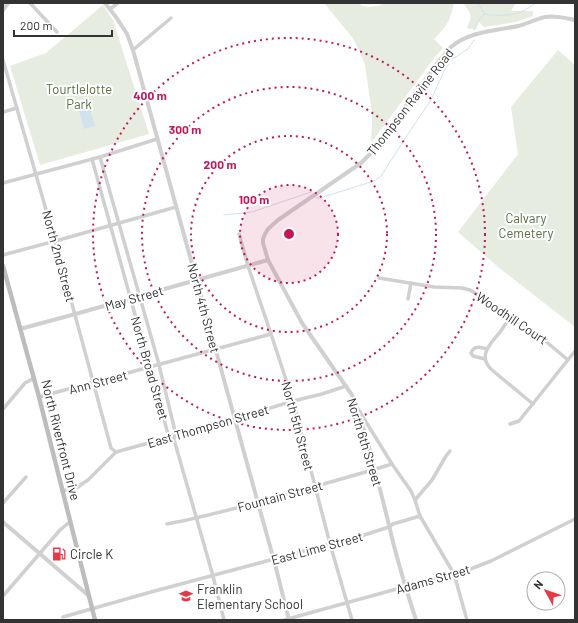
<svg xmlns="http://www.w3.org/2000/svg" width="578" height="623" font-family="Barlow,sans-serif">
  <rect width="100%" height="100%" fill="#fff"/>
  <!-- green -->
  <g fill="#e6ecdf">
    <path d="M 324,3 L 358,3 L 363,6 L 369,7 L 378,6 L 385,3 L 454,3 C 450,21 447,26 434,39 L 443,48 L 435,57 L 371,143 L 372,126 L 372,113 L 365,65 L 359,50 L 352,37 Z"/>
    <path d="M 466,3 L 516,3 L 511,11 L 533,11 L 533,16 L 516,22 L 484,27 L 479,22 L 476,29 L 468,29 L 467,27 C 473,16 471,14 464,4 Z"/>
    <polygon points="103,5 113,20 149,134 40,165 10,66 46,53"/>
    <polygon points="558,50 575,65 575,327 498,267 458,232 518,154 511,107"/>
  </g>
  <!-- water -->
  <polygon fill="#cfe2ee" points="88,103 95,126 84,129 78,106"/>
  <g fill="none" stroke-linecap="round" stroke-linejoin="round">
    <!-- stream -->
    <g stroke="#cfe2ee" stroke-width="1">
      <polyline points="478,3 484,13"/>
      <path d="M 484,14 C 503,17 521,16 535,3"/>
      <path d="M 474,30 C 475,24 479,19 484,14"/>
      <polyline points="316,198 320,198 374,181 381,176 410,131 431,100 444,71 451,60 468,49 474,40"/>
      <polyline points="224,215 252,212 311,192"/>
    </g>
    <!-- minor -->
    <g stroke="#d0d0d0" stroke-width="3.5">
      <polyline points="30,3 57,32"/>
      <polyline points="110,9 118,3"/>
      <polyline points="133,50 171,18"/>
      <polyline points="3,60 55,241 111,448 116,452"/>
      <polyline points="3,112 17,108"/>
      <polyline points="100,157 158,361 175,431 173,436 213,576 224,620"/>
      <polyline points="92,159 168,434 173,436"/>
      <polyline points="3,183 100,157 157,139"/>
      <polyline points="239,234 248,266 271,334 293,401 330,544 352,620"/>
      <polyline points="3,255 59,240 176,207"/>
      <polyline points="379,278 434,287 462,288 470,290 480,296 499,312 509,319 531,329 568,360"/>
      <polyline points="408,299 411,283"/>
      <path d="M 509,319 C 506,323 503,328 500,332 C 490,344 477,356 492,370 L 533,404"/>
      <path d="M 485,359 L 473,356 L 471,353 C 474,345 481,347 487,349"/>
      <polyline points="39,397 271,334"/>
      <polyline points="3,409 25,383 34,378"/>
      <polyline points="358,409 392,464 411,491 415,500 420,516 454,574 467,620"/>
      <polyline points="510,424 519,421 575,351"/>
      <polyline points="62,491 78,487 82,484 88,480 116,452 228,421 293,401 322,394 346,386"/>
      <polyline points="415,500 432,480 446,456 450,451"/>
      <polyline points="3,503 26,477"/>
      <path d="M 167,524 C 210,516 252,504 295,492 C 327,483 360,474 392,464"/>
      <polyline points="3,596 60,530 66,525 70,522"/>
      <polyline points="63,617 151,592 330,544 361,536 389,527 393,524 420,516"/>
      <polyline points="284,620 473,568 491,561 575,519"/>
    </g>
    <!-- tertiary -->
    <g stroke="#d0d0d0" stroke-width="4">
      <polyline points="105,3 116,17 127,34 133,50 258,503 275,564 289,620"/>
      <polyline points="3,10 8,3"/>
      <polyline points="20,329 79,313 268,260"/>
      <polyline points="3,522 89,596"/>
      <path d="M 416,620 C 406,589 396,557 389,525 C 378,482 368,437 352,395 L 302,323 L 268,260 L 263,243 L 263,239 L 265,234 L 268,229 L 278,220 L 361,163 L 371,153 L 439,61 C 443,57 447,51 451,47 C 470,31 495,31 518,26 C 527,24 536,19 545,17 C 555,15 565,18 575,20"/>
    </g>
    <!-- secondary -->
    <polyline stroke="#bdbdbd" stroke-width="4.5" points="3,266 39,397 95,620"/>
  </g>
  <!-- distance rings -->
  <circle cx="289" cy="234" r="49" fill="#c2185b" fill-opacity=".12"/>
  <g fill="none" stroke="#c2185b" stroke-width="2" stroke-dasharray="2 4">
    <circle cx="289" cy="234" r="49"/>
    <circle cx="289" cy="234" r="98"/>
    <circle cx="289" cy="234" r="147"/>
    <circle cx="289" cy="234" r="196"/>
  </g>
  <!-- icons -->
  <defs>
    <g id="fuel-bare" transform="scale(1.08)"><path d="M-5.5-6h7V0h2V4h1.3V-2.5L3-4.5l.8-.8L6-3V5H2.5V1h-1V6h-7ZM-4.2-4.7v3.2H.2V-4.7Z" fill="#e63946" stroke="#fff" stroke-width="2.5" paint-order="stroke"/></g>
    <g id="school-bare" transform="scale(1.08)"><path d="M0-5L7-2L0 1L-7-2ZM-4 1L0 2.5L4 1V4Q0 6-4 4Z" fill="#e63946" stroke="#fff" stroke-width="2.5" paint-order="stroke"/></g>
  </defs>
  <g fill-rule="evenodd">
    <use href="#fuel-bare" x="59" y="554"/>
    <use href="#school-bare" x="186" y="596"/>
  </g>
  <g text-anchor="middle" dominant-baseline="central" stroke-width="4" stroke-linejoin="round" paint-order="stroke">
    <!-- park labels -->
    <g font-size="13" fill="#56703f" stroke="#fff">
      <text x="79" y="89">Tourtlelotte<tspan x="79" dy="15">Park</tspan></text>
      <text x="526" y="218">Calvary<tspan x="526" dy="15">Cemetery</tspan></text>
    </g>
    <!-- street labels -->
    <g font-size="13" fill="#333" stroke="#fff">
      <text transform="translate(410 102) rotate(-52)">Thompson Ravine Road</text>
      <text transform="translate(59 256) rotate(75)">North 2nd Street</text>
      <text transform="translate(134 298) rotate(-16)">May Street</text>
      <text transform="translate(204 308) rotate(75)">North 4th Street</text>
      <text transform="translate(512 318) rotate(34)">Woodhill Court</text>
      <text transform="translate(150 368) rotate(74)">North Broad Street</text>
      <text transform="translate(98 382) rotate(-15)">Ann Street</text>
      <text transform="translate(208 426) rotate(-16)">East Thompson Street</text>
      <text transform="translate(298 426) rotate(75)">North 5th Street</text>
      <text transform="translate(61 440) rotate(76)">North Riverfront Drive</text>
      <text transform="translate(365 442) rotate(73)">North 6th Street</text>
      <text transform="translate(280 496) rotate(-15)">Fountain Street</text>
      <text transform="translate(317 548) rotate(-15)">East Lime Street</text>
      <text transform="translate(433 579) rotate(-16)">Adams Street</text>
    </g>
    <!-- poi labels -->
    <g font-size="13" fill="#333" stroke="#fff" text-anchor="start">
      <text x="70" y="554">Circle K</text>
      <text x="197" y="589">Franklin<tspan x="197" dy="15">Elementary School</tspan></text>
    </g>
  </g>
  <circle cx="289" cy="234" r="6" fill="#c2185b" stroke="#fff" stroke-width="2"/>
  <g font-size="12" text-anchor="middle" font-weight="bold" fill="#c2185b" stroke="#fff" stroke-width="4" stroke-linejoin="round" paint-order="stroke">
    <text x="150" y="100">400 m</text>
    <text x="185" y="134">300 m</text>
    <text x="220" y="169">200 m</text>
    <text x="254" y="204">100 m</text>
  </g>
  <!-- border -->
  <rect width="578" height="623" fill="none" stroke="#333333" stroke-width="8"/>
  <!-- north arrow -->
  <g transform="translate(546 591) rotate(310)"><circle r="19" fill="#ffffff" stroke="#adadad"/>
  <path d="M0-3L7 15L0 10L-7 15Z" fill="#e63946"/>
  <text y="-6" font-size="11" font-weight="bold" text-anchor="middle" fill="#333333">N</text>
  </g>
  <!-- scale -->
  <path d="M14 30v6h98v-6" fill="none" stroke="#333333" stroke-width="2"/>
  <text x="20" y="30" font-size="12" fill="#333333" stroke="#ffffff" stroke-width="3" paint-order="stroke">200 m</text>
</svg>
